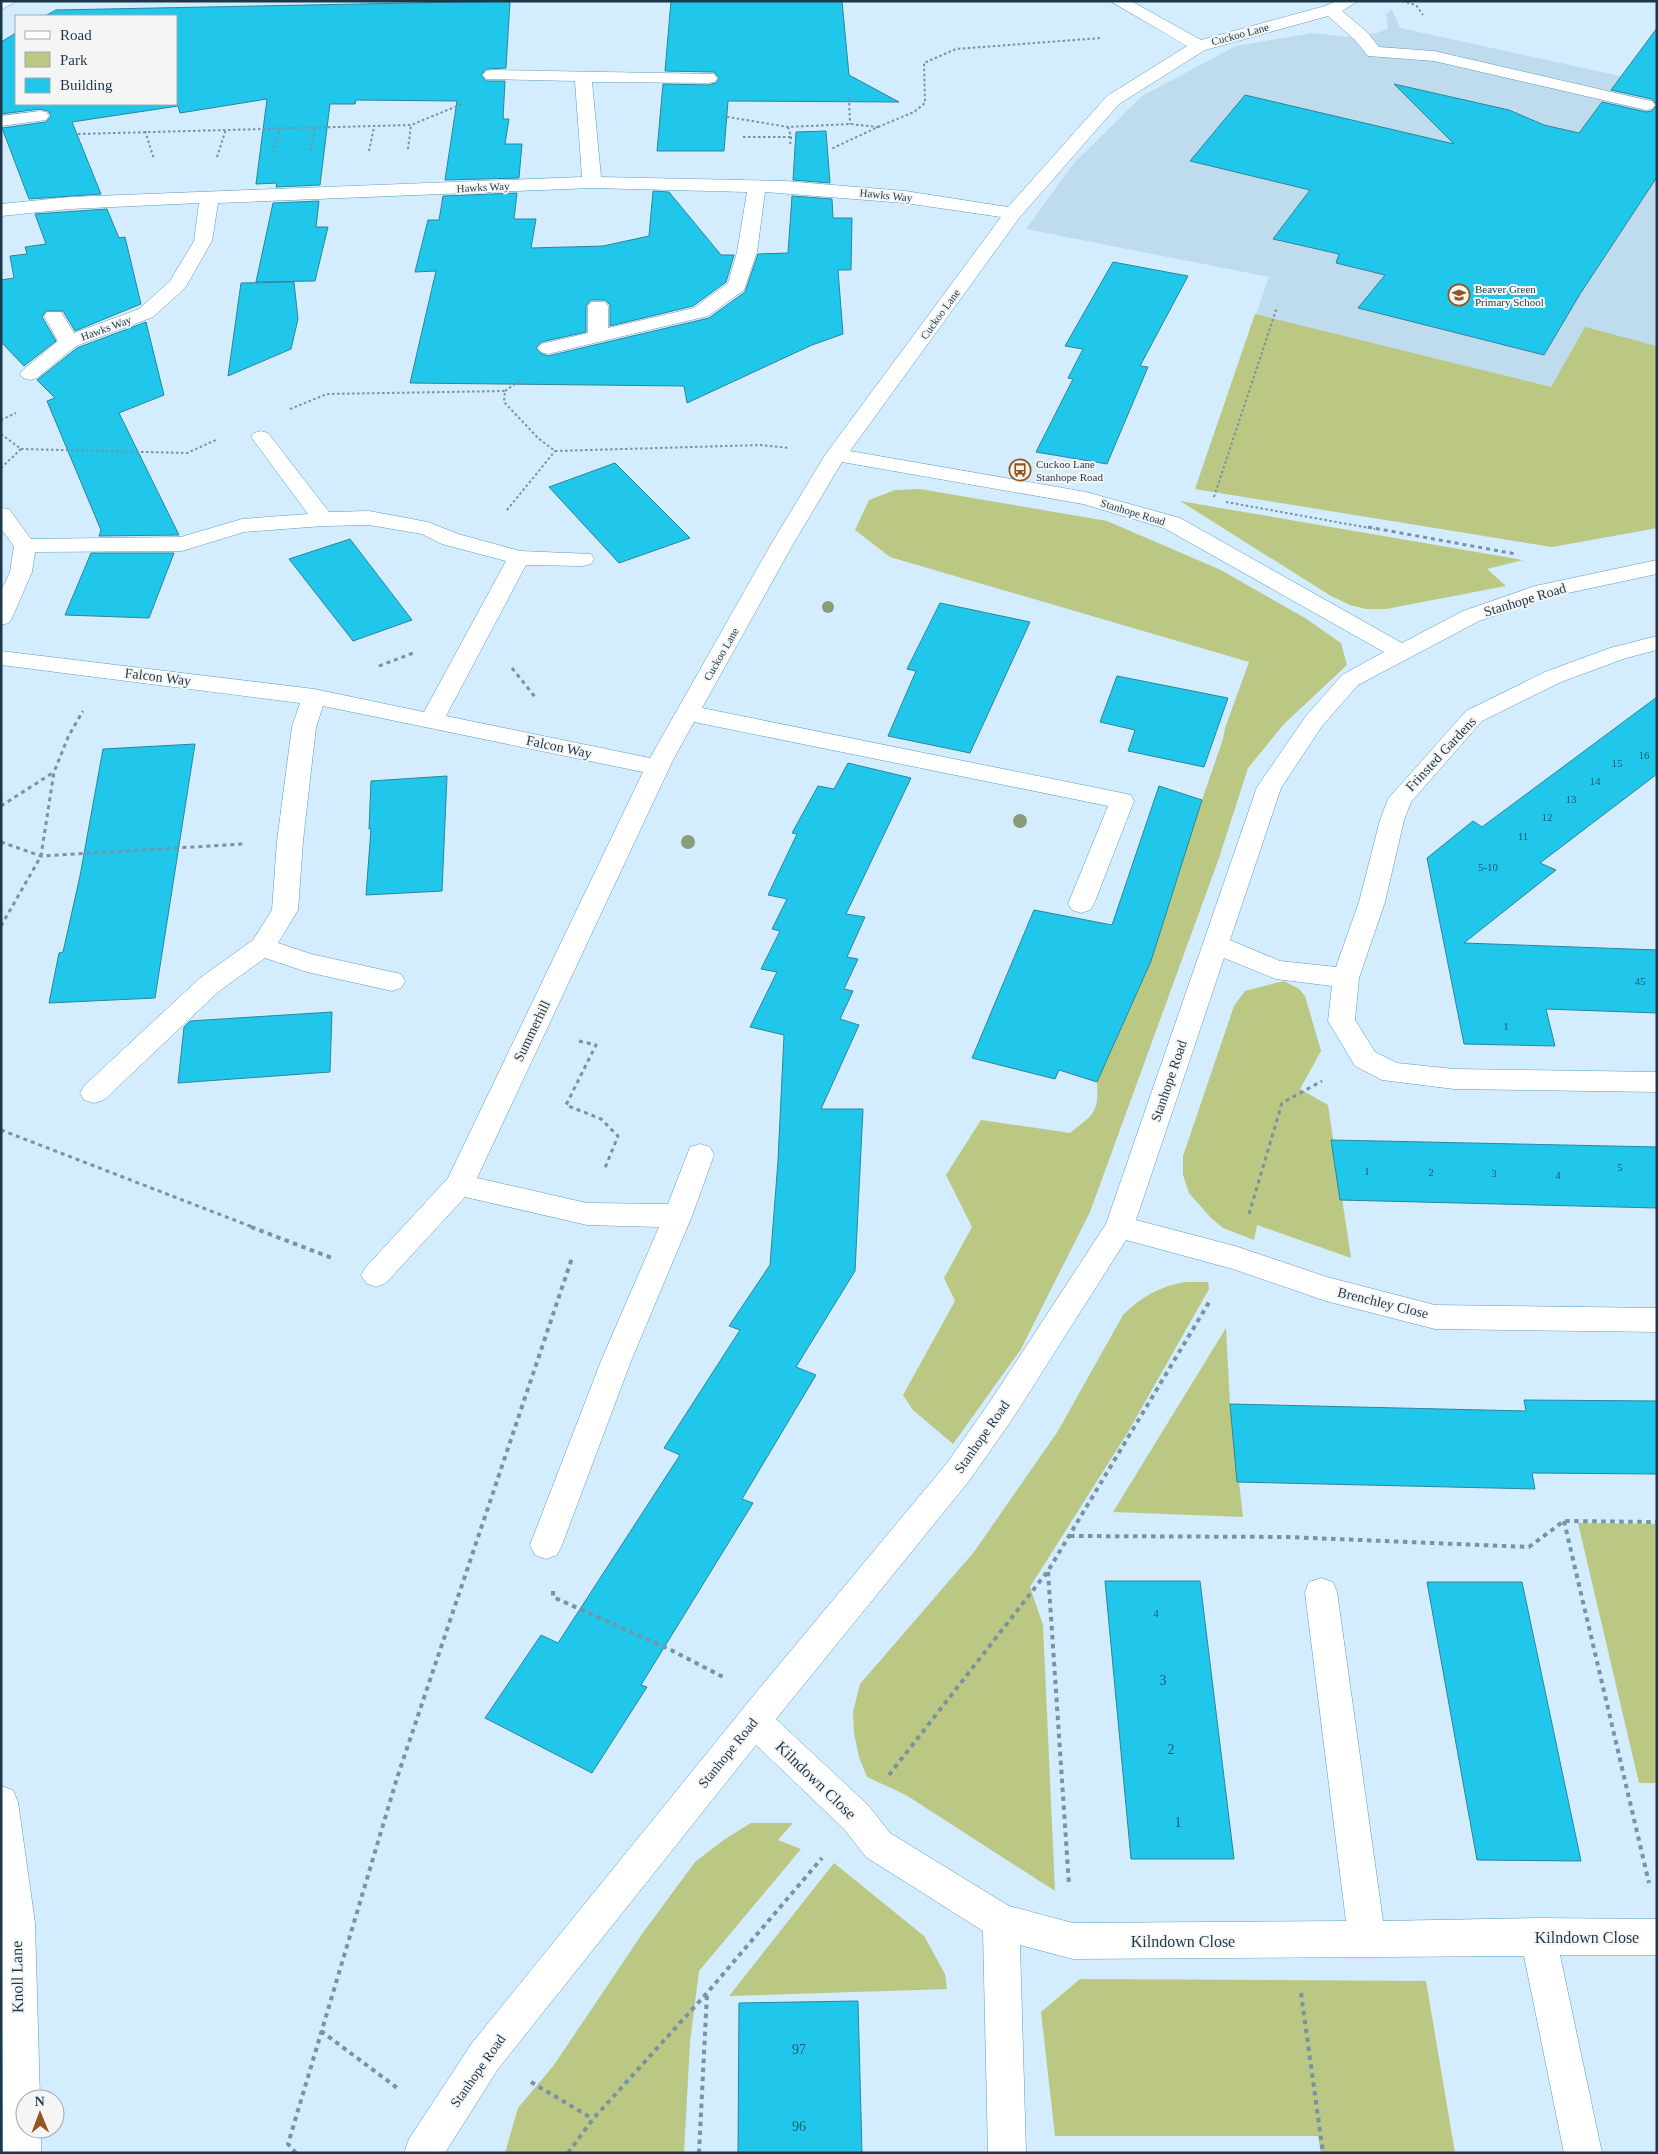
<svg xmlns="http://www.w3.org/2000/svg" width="1658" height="2154" font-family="Georgia,serif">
  <rect width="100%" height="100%" fill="#d3ecfe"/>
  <!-- built -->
  <polygon fill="#bfdcef" points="1392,9 1400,28 1643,81 1637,96 1657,100 1657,528 1552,547 1195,489 1269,277 1026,229 1074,163 1142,96 1236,46 1312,33 1348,37 1377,33 1388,29 1386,14"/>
  <!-- green -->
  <g fill="#bbc883">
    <polygon points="1255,314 1551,387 1585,327 1657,346 1657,528 1552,547 1195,489"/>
    <path d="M 920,489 L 1107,521 L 1221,570 L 1305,618 L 1341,643 L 1347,665 L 1284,724 L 1248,768 L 1219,858 L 1090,1212 L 1021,1349 L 953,1444 L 913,1410 L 903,1395 L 955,1301 L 944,1278 L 972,1227 L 946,1175 L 981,1120 L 1070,1133 C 1094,1114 1099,1113 1097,1082 L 1201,803 L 1223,739 L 1225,728 L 1249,662 L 890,557 L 855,530 L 869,500 L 895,490 Z"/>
    <polygon points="1180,501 1523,560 1487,569 1506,586 1386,609 1366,609 1350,605 1331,596"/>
    <polygon points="1284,981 1299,989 1305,996 1321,1051 1300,1089 1328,1105 1351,1258 1257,1225 1254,1240 1223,1228 1211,1218 1189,1193 1183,1175 1183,1156 1234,1006 1245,991"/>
    <path d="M 1186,1282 L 1208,1282 L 1209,1289 L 1128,1432 L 1030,1587 L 1043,1625 L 1055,1891 L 906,1795 L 867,1777 L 859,1757 L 854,1733 L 853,1712 L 860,1684 L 974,1552 L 1058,1431 L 1123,1315 C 1141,1297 1160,1286 1186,1282 Z"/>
    <polygon points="1226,1328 1230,1404 1243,1517 1113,1512"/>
    <polygon points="1578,1523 1657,1524 1657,1783 1639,1783"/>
    <polygon points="751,1823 793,1823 778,1840 801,1849 699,1971 690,2042 684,2153 505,2153 518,2108 554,2065 642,1934 695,1862 725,1839"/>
    <polygon points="834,1863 924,1936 945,1974 947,1989 729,1996"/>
    <polygon points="1080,1979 1426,1981 1455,2153 1321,2153 1318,2136 1055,2136 1041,2012"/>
  </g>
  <!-- building -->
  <g fill="#21c7ea" stroke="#2b869c">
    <polygon points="510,1 506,68 486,69 481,75 486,81 505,81 503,119 509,119 505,144 522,144 519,178 445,180 457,101 356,100 355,104 330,104 320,185 276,187 277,183 256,184 267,99 180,113 178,106 72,122 101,194 29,199 2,128 46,122 51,116 48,111 40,109 1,114 1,42 16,33 16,104 176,104 176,16 45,16 56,10"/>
    <polygon points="671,1 842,1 849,75 899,102 728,101 724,151 657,151 663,84 708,85 716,83 719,78 714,72 665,71"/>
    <polygon points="1657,28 1657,105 1652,99 1611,90"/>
    <polygon points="1394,84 1509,110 1544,125 1579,133 1602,102 1646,112 1652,111 1657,105 1657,177 1580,294 1544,355 1358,308 1385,275 1336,263 1339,254 1273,239 1310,190 1190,161 1245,95 1454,144"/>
    <polygon points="826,131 830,183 793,180 796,132"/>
    <polygon points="653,191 669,192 721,255 734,255 726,282 693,306 610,326 610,305 605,300 591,300 586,306 586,332 541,342 536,348 540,353 548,356 709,318 745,292 758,254 788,253 792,196 832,199 833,218 852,218 851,270 838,270 843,334 812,345 687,403 684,386 410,383 436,271 415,272 428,220 439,220 443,196 517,193 514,219 536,219 531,248 603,246 649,236"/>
    <polygon points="319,201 316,227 328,227 315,281 256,282 273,203"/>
    <polygon points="107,209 119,238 125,237 141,304 75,331 63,311 46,311 42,317 56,341 24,366 1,342 1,280 14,278 10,256 27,254 25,247 46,244 35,214"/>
    <polygon points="1113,262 1188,276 1140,366 1148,367 1107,464 1036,452 1073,379 1068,378 1083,349 1065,346"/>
    <polygon points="294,282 298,319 291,349 228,376 241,283"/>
    <polygon points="146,322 164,395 119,413 179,535 99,536 101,530 47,401 55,398 37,380 77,348"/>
    <polygon points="615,463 690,538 619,563 549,487"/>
    <polygon points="350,539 412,620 353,641 289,559"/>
    <polygon points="91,553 174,553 149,618 65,615"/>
    <polygon points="940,603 1030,622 970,753 888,736 916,671 907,669"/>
    <polygon points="1117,676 1228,698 1204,767 1128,751 1135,730 1100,722"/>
    <polygon points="1657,697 1657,774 1540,863 1556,870 1464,943 1657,950 1657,1013 1546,1009 1555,1046 1464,1044 1427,858 1473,821 1482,827"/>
    <polygon points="195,744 155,998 49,1003 59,953 63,952 80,876 103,749"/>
    <polygon points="848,763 911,778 846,914 865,917 847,957 858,959 844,989 853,991 840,1019 859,1025 821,1109 863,1109 855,1271 796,1367 816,1375 742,1499 753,1503 641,1685 647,1687 592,1773 485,1718 541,1635 558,1643 680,1455 664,1448 740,1330 729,1326 770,1265 778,1161 784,1035 750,1027 777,972 761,969 780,931 772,929 787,899 768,895 797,834 792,833 818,786 834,789"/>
    <polygon points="447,776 442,891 366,895 371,829 369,829 371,781"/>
    <polygon points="1159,786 1202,800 1151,961 1097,1082 1059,1070 1055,1079 972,1058 1034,910 1112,925"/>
    <polygon points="332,1012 330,1072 178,1083 184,1027 190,1021"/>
    <polygon points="1331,1140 1657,1147 1657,1208 1340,1200"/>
    <polygon points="1524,1400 1657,1401 1657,1474 1532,1473 1535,1489 1237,1482 1230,1404 1526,1411"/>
    <polygon points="1105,1581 1200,1581 1234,1859 1131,1859"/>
    <polygon points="1427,1582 1522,1582 1581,1861 1477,1860"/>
    <polygon points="858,2001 862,2153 738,2153 739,2003"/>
  </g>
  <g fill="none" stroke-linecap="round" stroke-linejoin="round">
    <!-- minor casing -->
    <g stroke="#5b9cc4" stroke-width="1">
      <g id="minor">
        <polygon points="1,1 16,1 1,10"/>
        <polygon points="1110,1 1131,1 1201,40 1325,6 1336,1 1358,1 1342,11 1367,32 1379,47 1434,51 1646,100 1652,101 1655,105 1652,109 1646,110 1434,61 1368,56 1355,40 1328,16 1205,50 1119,104 1020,217 850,451 1086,492 1180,518 1402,643 1463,611 1535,586 1657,560 1657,574 1549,597 1479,621 1358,685 1322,726 1281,788 1230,940 1280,961 1336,967 1359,902 1380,820 1388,799 1466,711 1545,672 1610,648 1657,636 1657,650 1626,658 1561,682 1482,721 1411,802 1404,820 1385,902 1359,978 1355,1020 1375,1052 1397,1063 1454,1069 1657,1072 1657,1092 1454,1089 1382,1080 1355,1066 1328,1021 1332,986 1276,979 1224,958 1136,1220 1235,1246 1327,1277 1435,1305 1657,1308 1657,1332 1435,1329 1326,1301 1233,1269 1126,1240 1011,1421 969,1481 776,1719 868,1805 890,1833 1009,1906 1073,1923 1346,1921 1305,1592 1309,1582 1321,1578 1333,1582 1337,1592 1383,1921 1538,1918 1657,1919 1657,1955 1560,1955 1602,2153 1564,2153 1524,1956 1073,1959 1020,1945 1026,2153 988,2153 983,1931 866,1857 844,1829 756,1745 498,2069 445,2153 404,2153 409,2139 472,2043 758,1690 947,1463 989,1403 1106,1224 1257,787 1306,716 1342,675 1384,652 1164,528 1083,504 842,462 792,546 702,708 1122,793 1131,795 1134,801 1094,904 1090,910 1081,913 1072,910 1068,904 1108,806 694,722 673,760 477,1178 587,1203 668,1204 690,1147 700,1144 710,1147 714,1155 692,1216 631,1361 562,1545 557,1555 546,1559 535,1555 530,1545 601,1361 659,1227 587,1225 465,1197 386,1283 376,1287 366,1283 361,1275 366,1267 448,1178 643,772 323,706 316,727 303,841 298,910 278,943 311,954 401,974 405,981 401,988 392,991 307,972 265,958 218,992 104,1100 94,1103 84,1100 80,1093 84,1086 200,978 253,940 272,910 277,841 292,727 300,703 1,665 1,651 314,689 424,712 506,561 442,544 422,534 369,525 323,526 244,532 182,551 35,552 32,572 12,618 9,623 1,625 1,591 10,572 14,546 1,529 1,508 9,509 31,539 181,537 242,519 308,514 251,437 254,433 261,431 268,433 329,512 369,511 428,522 458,534 520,551 591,554 594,559 591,564 583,566 526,565 446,716 650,758 770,546 825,455 1001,217 905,203 765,192 757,252 744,290 708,316 548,354 541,352 538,348 541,344 588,333 588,306 591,302 605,302 608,306 608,328 694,308 728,283 737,252 747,192 592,188 218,203 212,241 185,288 153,317 76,346 37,378 30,380 23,378 20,374 23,370 58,341 44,316 47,312 61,312 74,333 139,309 170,281 194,241 199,203 70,209 1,216 1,204 70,197 582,177 575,81 486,79 483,75 486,71 492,70 714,74 717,78 714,82 708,83 592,82 601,177 785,181 905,191 1008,207 1107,96 1187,46"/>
        <polygon points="40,111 46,112 49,116 46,120 1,126 1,116"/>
        <polygon points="1,1786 13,1790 18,1802 35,1923 40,2099 25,2099 25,2129 41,2129 41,2153 3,2153"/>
      </g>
    </g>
    <!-- path-far2 -->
    <g stroke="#7893a4" stroke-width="2" stroke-dasharray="2.5 2.5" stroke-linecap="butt">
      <polyline points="1402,1 1416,5 1423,15"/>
      <polyline points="849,98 850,124"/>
      <polyline points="722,116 788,127 850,124 878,127 831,149"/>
      <polyline points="788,127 791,137 790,145"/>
      <polyline points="878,127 914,112 925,103 924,63 956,49 1101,38"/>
      <polyline points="145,131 154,159"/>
      <polyline points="78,134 411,125 462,104"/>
      <polyline points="743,137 791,137"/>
      <polyline points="408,149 411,125"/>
      <polyline points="310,151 315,127"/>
      <polyline points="369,151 374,127"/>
      <polyline points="273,153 280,128"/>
      <polyline points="217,157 226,129"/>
      <polyline points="505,391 522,379"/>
      <polyline points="290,409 327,394 505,391 504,402 538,438 555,451 761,445 789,448"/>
      <polyline points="1,420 16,413"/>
      <polyline points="1,434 21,449 187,453 218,439"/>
      <polyline points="1,468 21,449"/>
      <polyline points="1214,497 1277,307"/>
      <polyline points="1226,502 1375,529"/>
      <polyline points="507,510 555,451"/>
    </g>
    <!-- path-far1 -->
    <g stroke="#7893a4" stroke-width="3" stroke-dasharray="4 4" stroke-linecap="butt">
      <polyline points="1368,527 1516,554"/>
      <polyline points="379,666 416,652"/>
      <polyline points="512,668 535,697"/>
      <polyline points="1,806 54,772"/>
      <polyline points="1,842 41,856 243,844"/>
      <polyline points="1,926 41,856 54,772 69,735 83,711"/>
      <polyline points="579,1041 596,1045 566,1105 601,1119 618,1136 605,1168"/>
      <polyline points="1,1130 255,1228"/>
      <polyline points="1249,1214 1282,1103 1322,1081"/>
    </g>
    <!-- path -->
    <g stroke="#7893a4" stroke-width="4" stroke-dasharray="4.5 4.5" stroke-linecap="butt">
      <polyline points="251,1227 332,1258"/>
      <polyline points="1564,1521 1649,1883"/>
      <polyline points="1070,1536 1287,1537 1529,1547 1564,1521 1657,1522"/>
      <polyline points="1048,1572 1069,1885"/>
      <polyline points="553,1591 553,1597 671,1650 723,1677"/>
      <polyline points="889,1775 1048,1571 1211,1299"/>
      <polyline points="1301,1993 1323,2153"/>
      <polyline points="321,2031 400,2090"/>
      <polyline points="531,2082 593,2119"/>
      <polyline points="296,2153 288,2144 397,1778 572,1258"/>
      <polyline points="568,2153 593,2119 707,1993 822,1858"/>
      <polyline points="699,2153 707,1994"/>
    </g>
    <!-- minor -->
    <use href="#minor" fill="#fff" fill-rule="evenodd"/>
  </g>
  <!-- trees -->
  <g fill="#8b9c78">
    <circle cx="828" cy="607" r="6"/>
    <circle cx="1020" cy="821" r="7"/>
    <circle cx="688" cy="842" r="7"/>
  </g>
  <!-- icons -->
  <defs>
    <g id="school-ring" transform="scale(1.125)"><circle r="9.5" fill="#f5f5f5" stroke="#95561e" stroke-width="1.5"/><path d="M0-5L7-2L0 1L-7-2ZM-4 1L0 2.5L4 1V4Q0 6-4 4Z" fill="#95561e"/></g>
    <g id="bus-ring" transform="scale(1.125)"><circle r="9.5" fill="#f5f5f5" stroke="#95561e" stroke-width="1.5"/><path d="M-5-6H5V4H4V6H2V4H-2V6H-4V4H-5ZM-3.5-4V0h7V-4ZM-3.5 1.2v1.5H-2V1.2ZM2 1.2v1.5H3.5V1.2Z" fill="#95561e"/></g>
  </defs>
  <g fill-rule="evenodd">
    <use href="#school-ring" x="1459" y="295"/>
    <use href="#bus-ring" x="1020" y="470"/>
  </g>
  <g text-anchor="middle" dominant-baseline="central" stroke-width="4" stroke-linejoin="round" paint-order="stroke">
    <!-- far-street labels -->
    <g font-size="11" fill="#1c3848" stroke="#f5f5f5">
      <text transform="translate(1240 34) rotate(-15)">Cuckoo Lane</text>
      <text transform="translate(483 187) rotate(-3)">Hawks Way</text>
      <text transform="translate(886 195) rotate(6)">Hawks Way</text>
      <text transform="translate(940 314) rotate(-54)">Cuckoo Lane</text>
      <text transform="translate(106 328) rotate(-20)">Hawks Way</text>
      <text transform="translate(1133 512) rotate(17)">Stanhope Road</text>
      <text transform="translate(721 654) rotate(-60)">Cuckoo Lane</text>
    </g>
    <!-- far-poi labels -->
    <g font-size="11" fill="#1c3848" stroke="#f5f5f5" text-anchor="start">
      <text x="1475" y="289">Beaver Green<tspan x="1475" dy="13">Primary School</tspan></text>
      <text x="1036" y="464">Cuckoo Lane<tspan x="1036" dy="13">Stanhope Road</tspan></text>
    </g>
    <!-- number labels -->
    <g font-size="11" fill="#1d5c70">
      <text x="1644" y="755">16</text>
      <text x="1617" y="763">15</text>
      <text x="1595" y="781">14</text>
      <text x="1571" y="799">13</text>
      <text x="1547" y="817">12</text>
      <text x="1523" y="836">11</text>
      <text x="1488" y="867">5-10</text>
      <text x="1640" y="981">45</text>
      <text x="1506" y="1026">1</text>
      <text x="1620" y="1167">5</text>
      <text x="1367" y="1171">1</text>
      <text x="1431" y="1172">2</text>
      <text x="1494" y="1173">3</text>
      <text x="1558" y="1175">4</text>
      <text x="1156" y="1613">4</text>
    </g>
    <!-- street labels -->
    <g font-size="14" fill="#1c3848" stroke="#f5f5f5">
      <text transform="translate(1525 600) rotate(-17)">Stanhope Road</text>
      <text transform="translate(158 677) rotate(7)">Falcon Way</text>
      <text transform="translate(559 747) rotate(12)">Falcon Way</text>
      <text transform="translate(1441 754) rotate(-47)">Frinsted Gardens</text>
      <text transform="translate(532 1031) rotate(-64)">Summerhill</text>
      <text transform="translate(1169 1081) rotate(-71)">Stanhope Road</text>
      <text transform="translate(1383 1303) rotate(14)">Brenchley Close</text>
      <text transform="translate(982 1437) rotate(-55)">Stanhope Road</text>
      <text transform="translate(728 1753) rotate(-51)">Stanhope Road</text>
      <text transform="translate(478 2071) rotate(-55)">Stanhope Road</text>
    </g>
    <!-- near-number labels -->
    <g font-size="14" fill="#1d5c70">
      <text x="1163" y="1680">3</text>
      <text x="1171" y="1749">2</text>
      <text x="1178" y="1822">1</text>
      <text x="799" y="2049">97</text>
      <text x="799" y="2126">96</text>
    </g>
    <!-- near-street labels -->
    <g font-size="16" fill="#1c3848" stroke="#f5f5f5">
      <text transform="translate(816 1780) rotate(44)">Kilndown Close</text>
      <text x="1587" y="1937">Kilndown Close</text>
      <text x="1183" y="1941">Kilndown Close</text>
      <text transform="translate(17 1977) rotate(-91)">Knoll Lane</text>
    </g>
  </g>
  <!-- border -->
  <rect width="1658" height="2154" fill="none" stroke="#1c3848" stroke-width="5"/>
  <!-- legend -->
  <rect x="15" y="15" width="162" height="90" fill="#f5f5f5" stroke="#9ea9b0"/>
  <rect x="25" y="31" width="25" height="8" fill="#ffffff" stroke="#9ea9b0"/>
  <text x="60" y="40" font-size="15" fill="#1c3848">Road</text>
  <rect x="25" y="52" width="25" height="15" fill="#bbc883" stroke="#9ea9b0"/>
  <text x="60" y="65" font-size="15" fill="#1c3848">Park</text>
  <rect x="25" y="78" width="25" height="15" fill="#21c7ea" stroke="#9ea9b0"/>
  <text x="60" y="90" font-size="15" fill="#1c3848">Building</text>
  <!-- north arrow -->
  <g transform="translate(40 2114) rotate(359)"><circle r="24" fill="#f5f5f5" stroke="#9ea9b0"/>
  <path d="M0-4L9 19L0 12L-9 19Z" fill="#95561e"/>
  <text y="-8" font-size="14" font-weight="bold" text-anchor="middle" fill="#1c3848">N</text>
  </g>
</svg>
